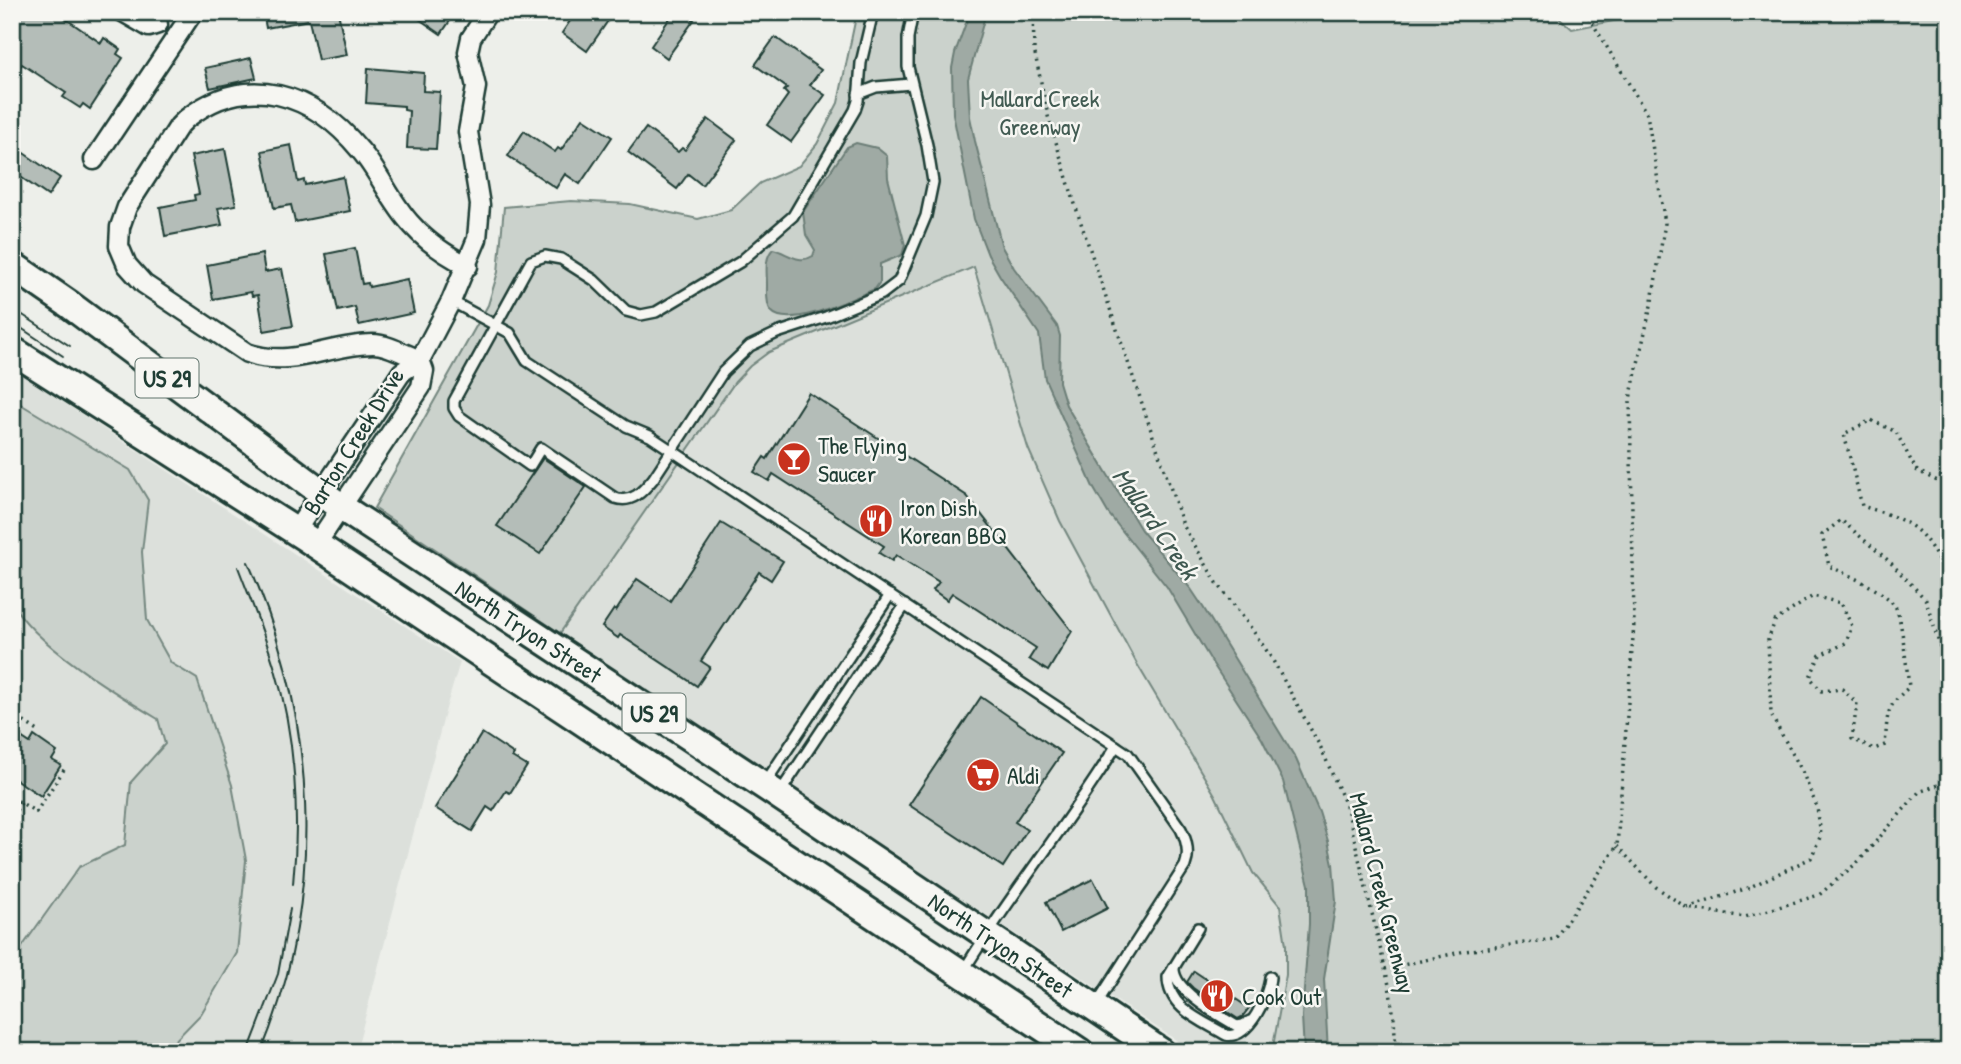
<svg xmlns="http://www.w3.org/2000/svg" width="1961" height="1064" font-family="'Patrick Hand',sans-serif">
  <rect width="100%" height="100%" fill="#edefea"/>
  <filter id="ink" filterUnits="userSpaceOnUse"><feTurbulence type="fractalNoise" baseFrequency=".0143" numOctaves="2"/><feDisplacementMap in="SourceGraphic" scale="14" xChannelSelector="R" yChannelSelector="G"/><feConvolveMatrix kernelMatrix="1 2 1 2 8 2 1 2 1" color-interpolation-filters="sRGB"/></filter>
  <g filter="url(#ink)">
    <!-- built -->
    <g fill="#dce0db">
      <polygon points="975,267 1000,358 1028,448 1060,521 1137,664 1215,795 1260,882 1280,906 1286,945 1286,975 1272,1052 1194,1052 560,633 735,382 750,366 769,352"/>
      <polygon points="12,369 460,662 447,705 356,1052 12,1052"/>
    </g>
    <!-- green -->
    <g fill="#cbd2cc" stroke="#758880" stroke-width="2">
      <polygon points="857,12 1553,12 1572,29 1660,12 1949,12 1949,1052 1272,1052 1286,975 1286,945 1280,906 1253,873 1215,795 1137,664 1060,521 1028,448 974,267 769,352 750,366 735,382 560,633 374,508 488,305 498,272 504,207 571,201 630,204 698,219 731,210 760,183 799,166 817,144 838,103"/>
      <path d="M 12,399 L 130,470 L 148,500 L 142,552 L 147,620 L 171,663 L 197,679 L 232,785 L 246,860 L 237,953 L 201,1014 L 164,1052 L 12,1052 L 12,961 L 79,867 L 125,845 L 131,782 L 165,744 L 158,719 C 118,695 32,643 12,602 Z"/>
    </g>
    <!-- water -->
    <g fill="#9faaa4" stroke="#6c7e77" stroke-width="2">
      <polygon points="970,12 986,12 968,79 970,117 975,141 1002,247 1014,268 1057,326 1060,336 1059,382 1066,405 1141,530 1191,589 1203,607 1296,759 1319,812 1328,841 1333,864 1336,901 1324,979 1328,1052 1304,1052 1302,1016 1309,924 1309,885 1283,781 1262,739 1213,664 1167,587 1108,513 1093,487 1045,379 1039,334 1000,276 988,255 974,219 953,114 952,68 955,53"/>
      <path d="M 856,143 L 877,148 L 887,156 L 888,178 L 905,245 L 902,255 L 880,264 L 880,282 L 875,289 C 855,297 789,331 771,311 C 766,305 767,293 767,285 C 767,272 764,258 773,249 C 788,253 799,265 813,256 L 815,250 L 806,235 L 803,212 L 847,147 Z"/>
    </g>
    <!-- building -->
    <g fill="#b4bdb8" stroke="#1f3d34" stroke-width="2">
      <polygon points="21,12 56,12 101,43 104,38 120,49 117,54 123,58 90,109 83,104 80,108 63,97 66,93 22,64 12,77 12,26"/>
      <polygon points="263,12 338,12 347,55 318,60 309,20 266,28"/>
      <polygon points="409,12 456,12 441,34"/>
      <polygon points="576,12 614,12 587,51 562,33"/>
      <polygon points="674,12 684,12 694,20 667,58 651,46"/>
      <polygon points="775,37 821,70 810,85 825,95 791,142 767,125 788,95 784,91 787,88 755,65"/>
      <polygon points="251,58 256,78 210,88 205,68"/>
      <polygon points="368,68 424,73 423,91 440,92 436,149 407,148 409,111 404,110 404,106 366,103"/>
      <polygon points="583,118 612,137 580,184 565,174 556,188 508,156 524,131 555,152 558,148 561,150"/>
      <polygon points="708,119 736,140 702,185 688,174 677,189 628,152 646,128 678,152 682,148 685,150"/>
      <polygon points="12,145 60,178 48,196 12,171"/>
      <polygon points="291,145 298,182 304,180 305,185 343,177 350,211 295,222 291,205 274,208 262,151"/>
      <polygon points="225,149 236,205 218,208 222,225 165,236 160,207 195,200 194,195 199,194 191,156"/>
      <polygon points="355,248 362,284 368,283 369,287 407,279 414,313 359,325 355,307 338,311 326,254"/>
      <polygon points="262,254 265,272 282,269 293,326 264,331 258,295 252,296 251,292 213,299 207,265"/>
      <polygon points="809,393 967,496 1072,631 1048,671 1029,659 1036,648 952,593 947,600 933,590 939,582 896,555 892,561 879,553 884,546 773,474 769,481 754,472 764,457 767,459"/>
      <polygon points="543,458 586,487 540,554 497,526"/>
      <polygon points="721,523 783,561 771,580 759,572 701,661 710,667 697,686 620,635 618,638 602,627 614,609 616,611 637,579 670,601"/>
      <polygon points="981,697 1062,753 1015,822 1027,830 1003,867 909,805"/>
      <polygon points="12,731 30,743 34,736 57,752 52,760 61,765 41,796 12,777"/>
      <polygon points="482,733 514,754 512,757 527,766 510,793 506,791 493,811 487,807 472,831 435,808"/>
      <polygon points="1093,879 1108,908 1061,932 1046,902"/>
      <polygon points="1194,971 1249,1008 1242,1017 1238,1019 1223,1009 1193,988 1187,982"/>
    </g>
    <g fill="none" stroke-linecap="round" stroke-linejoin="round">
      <!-- service casing -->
      <g stroke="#1f3d34" stroke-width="14">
        <g id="service">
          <path d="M 873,12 L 861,63 L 858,101 L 855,110 L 793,216 L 740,262 L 656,312 L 641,315 L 626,311 L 594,280 L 561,259 L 545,256 L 531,261 L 454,401 L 454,408 L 459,416 L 530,466 L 541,448 L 615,498 C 632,504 643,491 653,479 L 723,372 L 750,346 L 777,333 L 826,317 L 882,294 L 899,281 L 926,216 L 933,182 L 927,145 L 908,67 L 908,38 L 913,12"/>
          <polyline points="858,94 876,87 911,84"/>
          <path d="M 451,301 L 510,333 L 527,361 L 626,426 L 650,436 L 1128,754 L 1181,829 C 1187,841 1190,853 1185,866 L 1095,1006"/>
          <polyline points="765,783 890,595"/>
          <polyline points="779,794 905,605"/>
          <path d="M 1198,928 L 1168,977 C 1168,1009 1203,1021 1226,1035 C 1249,1040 1269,995 1270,977"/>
          <path d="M 1174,967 C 1172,990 1218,1015 1237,1026 L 1243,1025 L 1250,1021"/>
          <path d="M 964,970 C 1011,893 1069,823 1116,746"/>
        </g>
      </g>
      <!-- minor casing -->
      <g stroke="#1f3d34" stroke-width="23">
        <g id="minor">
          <polyline points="123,12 149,27 158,24"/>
          <polyline points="94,160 193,12"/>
          <path d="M 468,266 C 446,255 428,243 412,225 C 391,203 380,173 360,150 C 314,94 247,70 186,119 L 179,126 L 127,207 L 120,227 L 119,246 L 127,265 L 144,284 L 247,353 C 293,369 329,344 373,344 C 388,344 406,355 420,360 L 451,301 L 477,239 L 480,205 L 468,132 L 476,87 L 468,52 L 471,38 L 488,12"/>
          <polyline points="295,532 402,372 420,360 424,371 421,387 316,545"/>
        </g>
      </g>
      <!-- primary casing -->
      <g stroke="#1f3d34" stroke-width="32">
        <g id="primary">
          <polyline points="12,265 70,305 341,507 772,791 1161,1052"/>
          <polyline points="12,350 303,536 1080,1052"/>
        </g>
      </g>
      <!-- path -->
      <g stroke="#1f3d34" stroke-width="3.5" stroke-dasharray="2 5" stroke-linecap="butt">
        <polyline points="1033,12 1034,49 1048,116 1078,214 1183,525 1215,580 1249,625 1271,657 1321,748 1347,808 1389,985 1394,1018 1396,1052"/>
        <path d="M 1949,487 L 1916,470 L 1896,432 L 1871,420 L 1844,434 L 1862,506 C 1918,523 1924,529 1949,582"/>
        <polyline points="12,714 38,731"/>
        <polyline points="12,797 36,812 65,768"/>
        <polyline points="12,816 21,803"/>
        <polyline points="1617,846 1656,887 1687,908 1745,917 1819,895 1859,861 1919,792 1949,781"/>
        <path d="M 1687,908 L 1748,888 L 1811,858 L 1821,835 L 1817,807 L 1801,769 L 1771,715 L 1768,640 L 1775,621 L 1813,596 L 1841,603 L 1852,626 L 1846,643 L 1820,655 L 1810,677 L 1821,691 L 1842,689 L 1857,703 L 1852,739 L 1874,749 L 1885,745 C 1888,714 1884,709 1909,687 C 1907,671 1902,617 1895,606 C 1884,590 1846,574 1829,566 L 1822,535 L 1841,520 L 1890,562 L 1926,600 L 1941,650 L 1949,662"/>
        <polyline points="1385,969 1465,951 1555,939 1617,846 1634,624 1630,399 1652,301 1665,223 1647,114 1586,12"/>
      </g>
      <!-- service -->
      <use href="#service" stroke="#f6f6f2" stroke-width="9"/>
      <!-- minor -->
      <use href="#minor" stroke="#f6f6f2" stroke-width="18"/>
      <!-- primary -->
      <use href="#primary" stroke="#f6f6f2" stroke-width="26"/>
      <!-- tram -->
      <g stroke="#1f3d34" stroke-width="2">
        <polyline points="12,308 70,346"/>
        <polyline points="12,322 63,356"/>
        <path d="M 248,562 C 317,717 327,893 261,1052"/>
        <path d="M 238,567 C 251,601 265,635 275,669 C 295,735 300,816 293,884"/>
        <polyline points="248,1052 278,974 290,909"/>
      </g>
    </g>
  </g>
  <!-- icons -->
  <defs>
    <g id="bar-disc" transform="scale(1.75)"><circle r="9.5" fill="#c8321e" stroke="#f6f6f2"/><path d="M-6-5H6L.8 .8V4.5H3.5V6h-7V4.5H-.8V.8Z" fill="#fff"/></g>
    <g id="restaurant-disc" transform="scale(1.75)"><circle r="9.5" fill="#c8321e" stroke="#f6f6f2"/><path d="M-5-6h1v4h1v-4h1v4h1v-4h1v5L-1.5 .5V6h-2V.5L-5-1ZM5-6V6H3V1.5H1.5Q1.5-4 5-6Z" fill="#fff"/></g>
    <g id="supermarket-disc" transform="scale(1.75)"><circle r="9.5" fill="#c8321e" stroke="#f6f6f2"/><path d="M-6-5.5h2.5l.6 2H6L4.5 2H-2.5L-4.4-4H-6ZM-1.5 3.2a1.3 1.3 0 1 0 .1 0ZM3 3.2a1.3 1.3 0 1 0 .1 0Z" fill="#fff"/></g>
  </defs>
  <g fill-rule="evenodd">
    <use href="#bar-disc" x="794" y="459"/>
    <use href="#restaurant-disc" x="876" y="521"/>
    <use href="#supermarket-disc" x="983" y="775"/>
    <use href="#restaurant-disc" x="1217" y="996"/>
  </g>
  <g text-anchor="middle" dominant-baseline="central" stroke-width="5" stroke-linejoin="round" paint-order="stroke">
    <!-- shield labels -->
    <g fill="#f6f6f2" stroke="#60746d" stroke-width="2">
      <rect x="135.5" y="358.5" width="63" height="39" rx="5"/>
      <rect x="622.5" y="693.5" width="63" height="39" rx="5"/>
    </g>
    <g font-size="23" font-weight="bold" fill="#1f3d34">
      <text x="167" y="378">US 29</text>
      <text x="654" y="713">US 29</text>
    </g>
    <!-- park labels -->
    <g font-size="24" fill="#415b52" stroke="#f6f6f2">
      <text x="1040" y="98">Mallard Creek<tspan x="1040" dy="28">Greenway</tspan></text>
    </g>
    <!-- street labels -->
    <g font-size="24" fill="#1f3d34" stroke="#f6f6f2">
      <text transform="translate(353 441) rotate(-58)">Barton Creek Drive</text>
      <text transform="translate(529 631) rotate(33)">North Tryon Street</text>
      <text transform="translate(1383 893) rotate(76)">Mallard Creek Greenway</text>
      <text transform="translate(1001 945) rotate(34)">North Tryon Street</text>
    </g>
    <!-- poi labels -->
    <g font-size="24" fill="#1f3d34" stroke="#f6f6f2" text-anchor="start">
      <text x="818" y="445">The Flying<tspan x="818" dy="28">Saucer</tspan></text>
      <text x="900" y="507">Iron Dish<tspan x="900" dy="28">Korean BBQ</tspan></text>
      <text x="1007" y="775">Aldi</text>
      <text x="1242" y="996">Cook Out</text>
    </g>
    <!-- water labels -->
    <g font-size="26" font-style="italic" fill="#3f5850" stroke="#f6f6f2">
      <text transform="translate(1156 523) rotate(55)">Mallard Creek</text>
    </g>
  </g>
  <!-- margin -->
  <rect width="1961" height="1064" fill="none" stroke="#f6f6f2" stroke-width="42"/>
  <rect x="21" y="21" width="1919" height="1022" fill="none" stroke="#1f3d34" stroke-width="2.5" filter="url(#ink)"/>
</svg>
